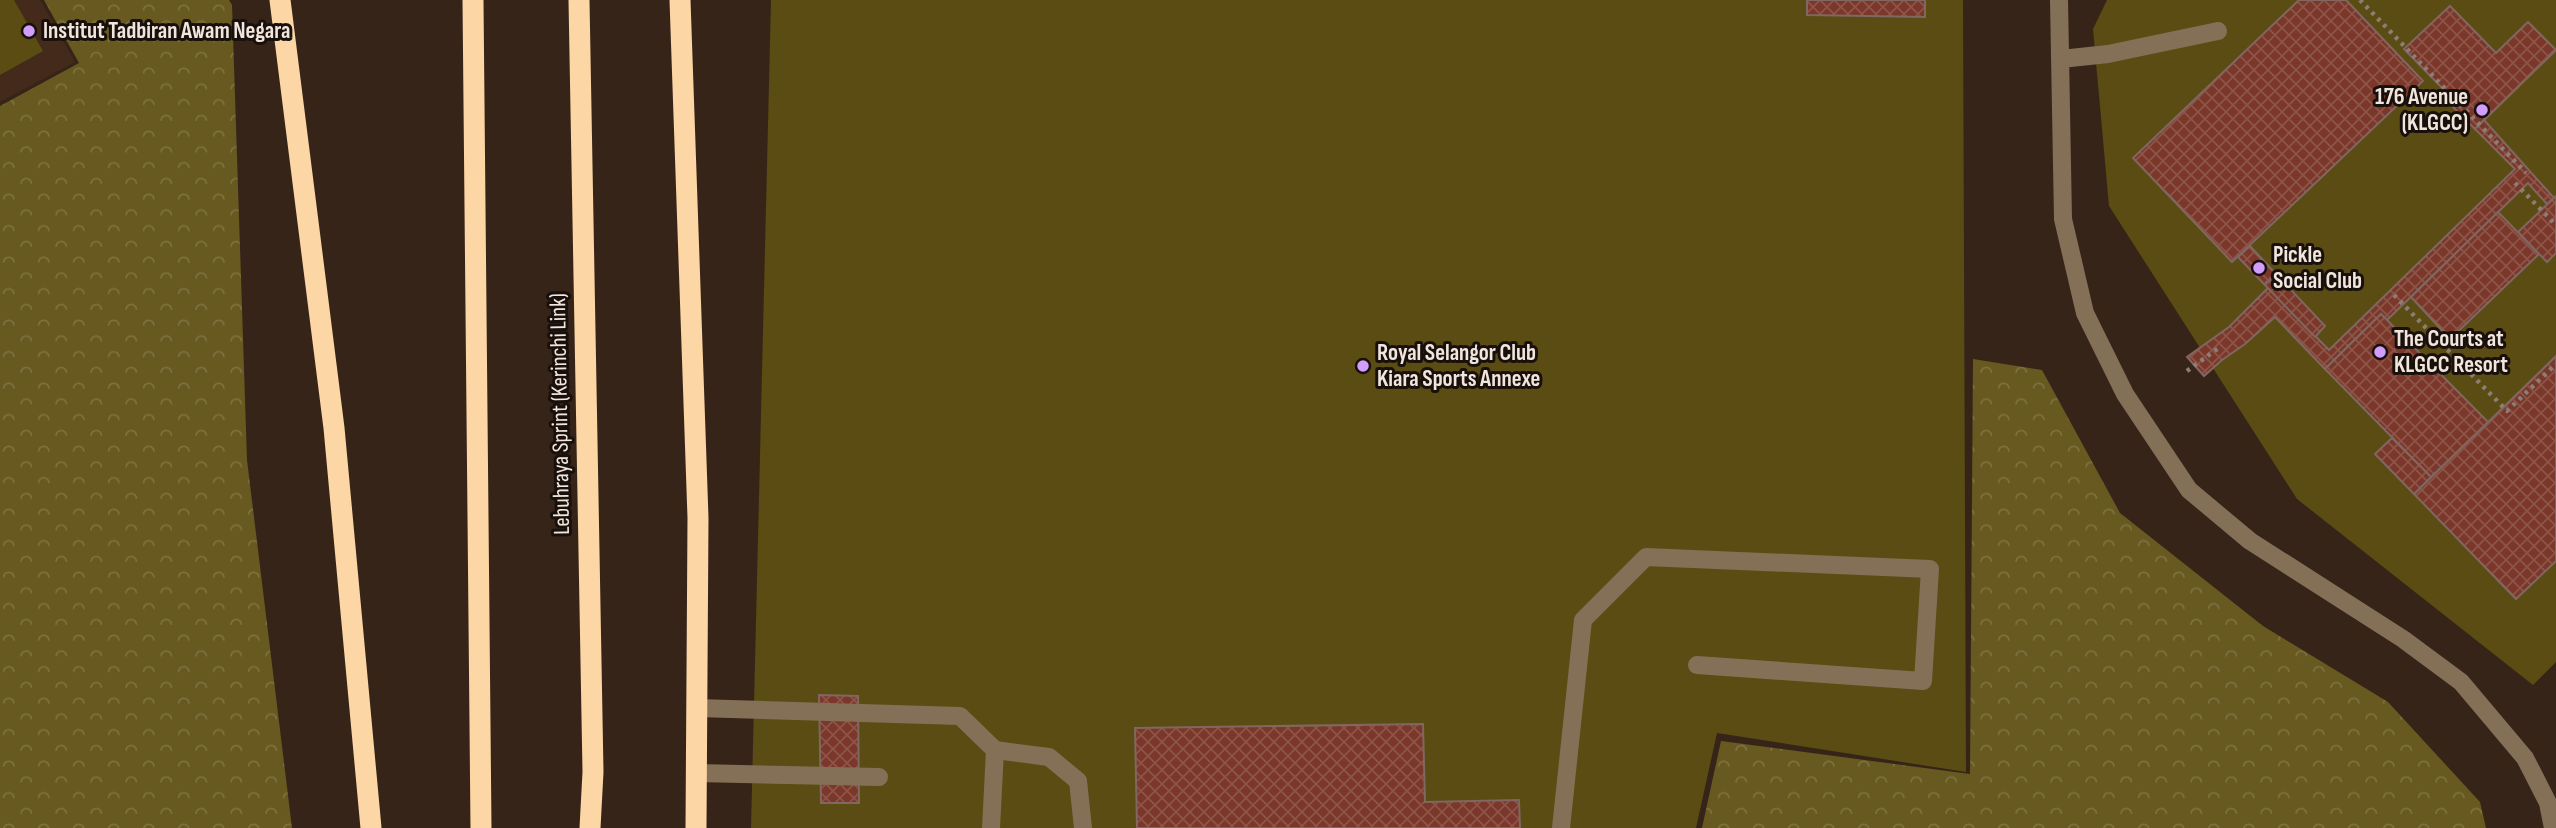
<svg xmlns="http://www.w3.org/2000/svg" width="2556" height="828" font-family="'Sofia Sans Condensed',sans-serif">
  <defs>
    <pattern id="forest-crowns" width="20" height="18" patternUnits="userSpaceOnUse" patternTransform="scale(1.75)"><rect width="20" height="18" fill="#67591f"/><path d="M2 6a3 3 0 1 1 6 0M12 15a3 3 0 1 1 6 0" fill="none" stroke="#7d713f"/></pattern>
    <pattern id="building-cross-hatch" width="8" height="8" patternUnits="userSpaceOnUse" patternTransform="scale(1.75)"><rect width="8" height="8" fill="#7a372a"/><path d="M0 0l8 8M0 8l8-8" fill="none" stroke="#8d5448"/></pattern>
  </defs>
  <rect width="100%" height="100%" fill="#372419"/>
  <!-- built -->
  <polygon fill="#432a1b" points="0,0 40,0 75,62 0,102"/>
  <!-- forest -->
  <g fill="url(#forest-crowns)">
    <polygon points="44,0 229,0 232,5 247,460 292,828 0,828 0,106 79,63"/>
    <polygon points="1973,359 2042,370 2120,513 2263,626 2388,702 2480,802 2486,828 1702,828 1721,741 1970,774"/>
  </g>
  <!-- pitch -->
  <g fill="#5a4c12">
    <polygon points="0,0 14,0 43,51 0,75"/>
    <polygon points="771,0 1963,0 1966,772 1717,733 1696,828 751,828"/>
    <polygon points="2107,0 2556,0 2556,662 2533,685 2297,499 2109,206 2093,29"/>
  </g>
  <!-- building -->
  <g fill="url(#building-cross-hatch)" stroke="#806761" stroke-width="2">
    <polygon points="1807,0 1925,0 1925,17 1807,15"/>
    <polygon points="2299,0 2346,0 2423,81 2232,262 2133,158"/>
    <polygon points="2450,6 2496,53 2528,22 2556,50 2475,129 2447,101 2451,97 2404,49"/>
    <polygon points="2484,120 2554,198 2547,204 2528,183 2387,320 2381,314 2325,369 2275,317 2245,344 2222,360 2204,376 2187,357 2229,327 2268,288 2329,350 2515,169 2475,129"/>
    <polygon points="2556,196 2556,253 2547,262 2518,232"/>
    <polygon points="2498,212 2539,254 2450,339 2411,297"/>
    <polygon points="2250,246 2276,274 2265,285 2238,257"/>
    <polygon points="2276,274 2325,326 2315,337 2265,285"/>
    <polygon points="2381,314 2488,422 2431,477 2325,369"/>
    <polygon points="2556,356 2556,561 2516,599 2414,494"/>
    <polygon points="2392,438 2431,477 2414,494 2375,454"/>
    <polygon points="819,695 858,696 859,803 821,803"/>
    <polygon points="1423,724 1425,802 1519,800 1520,828 1137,828 1135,728"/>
  </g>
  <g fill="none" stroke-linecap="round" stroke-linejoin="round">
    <!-- path -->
    <g stroke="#8e7d74" stroke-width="4.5" stroke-dasharray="3.5 5" stroke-linecap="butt">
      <polyline points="2360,0 2526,173"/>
      <polyline points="2515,183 2556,225"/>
      <polyline points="2394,295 2507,411 2556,364"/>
      <polyline points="2187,371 2220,347"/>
    </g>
    <!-- minor -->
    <g stroke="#847057" stroke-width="18">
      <polyline points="2059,0 2063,219 2085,313 2125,394 2189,490 2250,541 2403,639 2461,682 2525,758 2548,803 2553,828"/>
      <polyline points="2061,59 2108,54 2218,31"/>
      <polyline points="697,708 960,716 995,750 991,828"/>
      <polyline points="995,750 1049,757 1078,781 1083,828"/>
      <polyline points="696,773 879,777"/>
      <polyline points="1561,828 1583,620 1646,557 1930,569 1923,681 1697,665"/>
    </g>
    <!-- highway -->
    <g stroke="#fcd6a4" stroke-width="21">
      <polyline points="280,0 334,428 371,828"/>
      <polyline points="473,0 481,828"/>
      <polyline points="579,0 593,772 590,828"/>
      <polyline points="680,0 698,518 696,828"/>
    </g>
  </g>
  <!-- markers -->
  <g fill="#d19dfe" stroke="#18100b" stroke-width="2.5">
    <circle cx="29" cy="31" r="7"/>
    <circle cx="2482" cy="110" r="7"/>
    <circle cx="2259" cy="268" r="7"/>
    <circle cx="2380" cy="352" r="7"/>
    <circle cx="1363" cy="366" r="7"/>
  </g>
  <g text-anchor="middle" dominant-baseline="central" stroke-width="6" stroke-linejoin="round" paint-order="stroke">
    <!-- poi labels -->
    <g font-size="23" font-weight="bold" fill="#f2e5de" stroke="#18100b" text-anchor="start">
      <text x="43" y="31">Institut Tadbiran Awam Negara</text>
      <text x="2468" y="97" text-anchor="end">176 Avenue<tspan x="2468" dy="26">(KLGCC)</tspan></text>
      <text x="2273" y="255">Pickle<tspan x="2273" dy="26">Social Club</tspan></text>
      <text x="2394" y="339">The Courts at<tspan x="2394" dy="26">KLGCC Resort</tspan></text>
      <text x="1377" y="353">Royal Selangor Club<tspan x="1377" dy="26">Kiara Sports Annexe</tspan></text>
    </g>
    <!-- street labels -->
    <g font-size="23" fill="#f2e5de" stroke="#18100b">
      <text transform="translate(560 414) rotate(-91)">Lebuhraya Sprint (Kerinchi Link)</text>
    </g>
  </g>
</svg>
